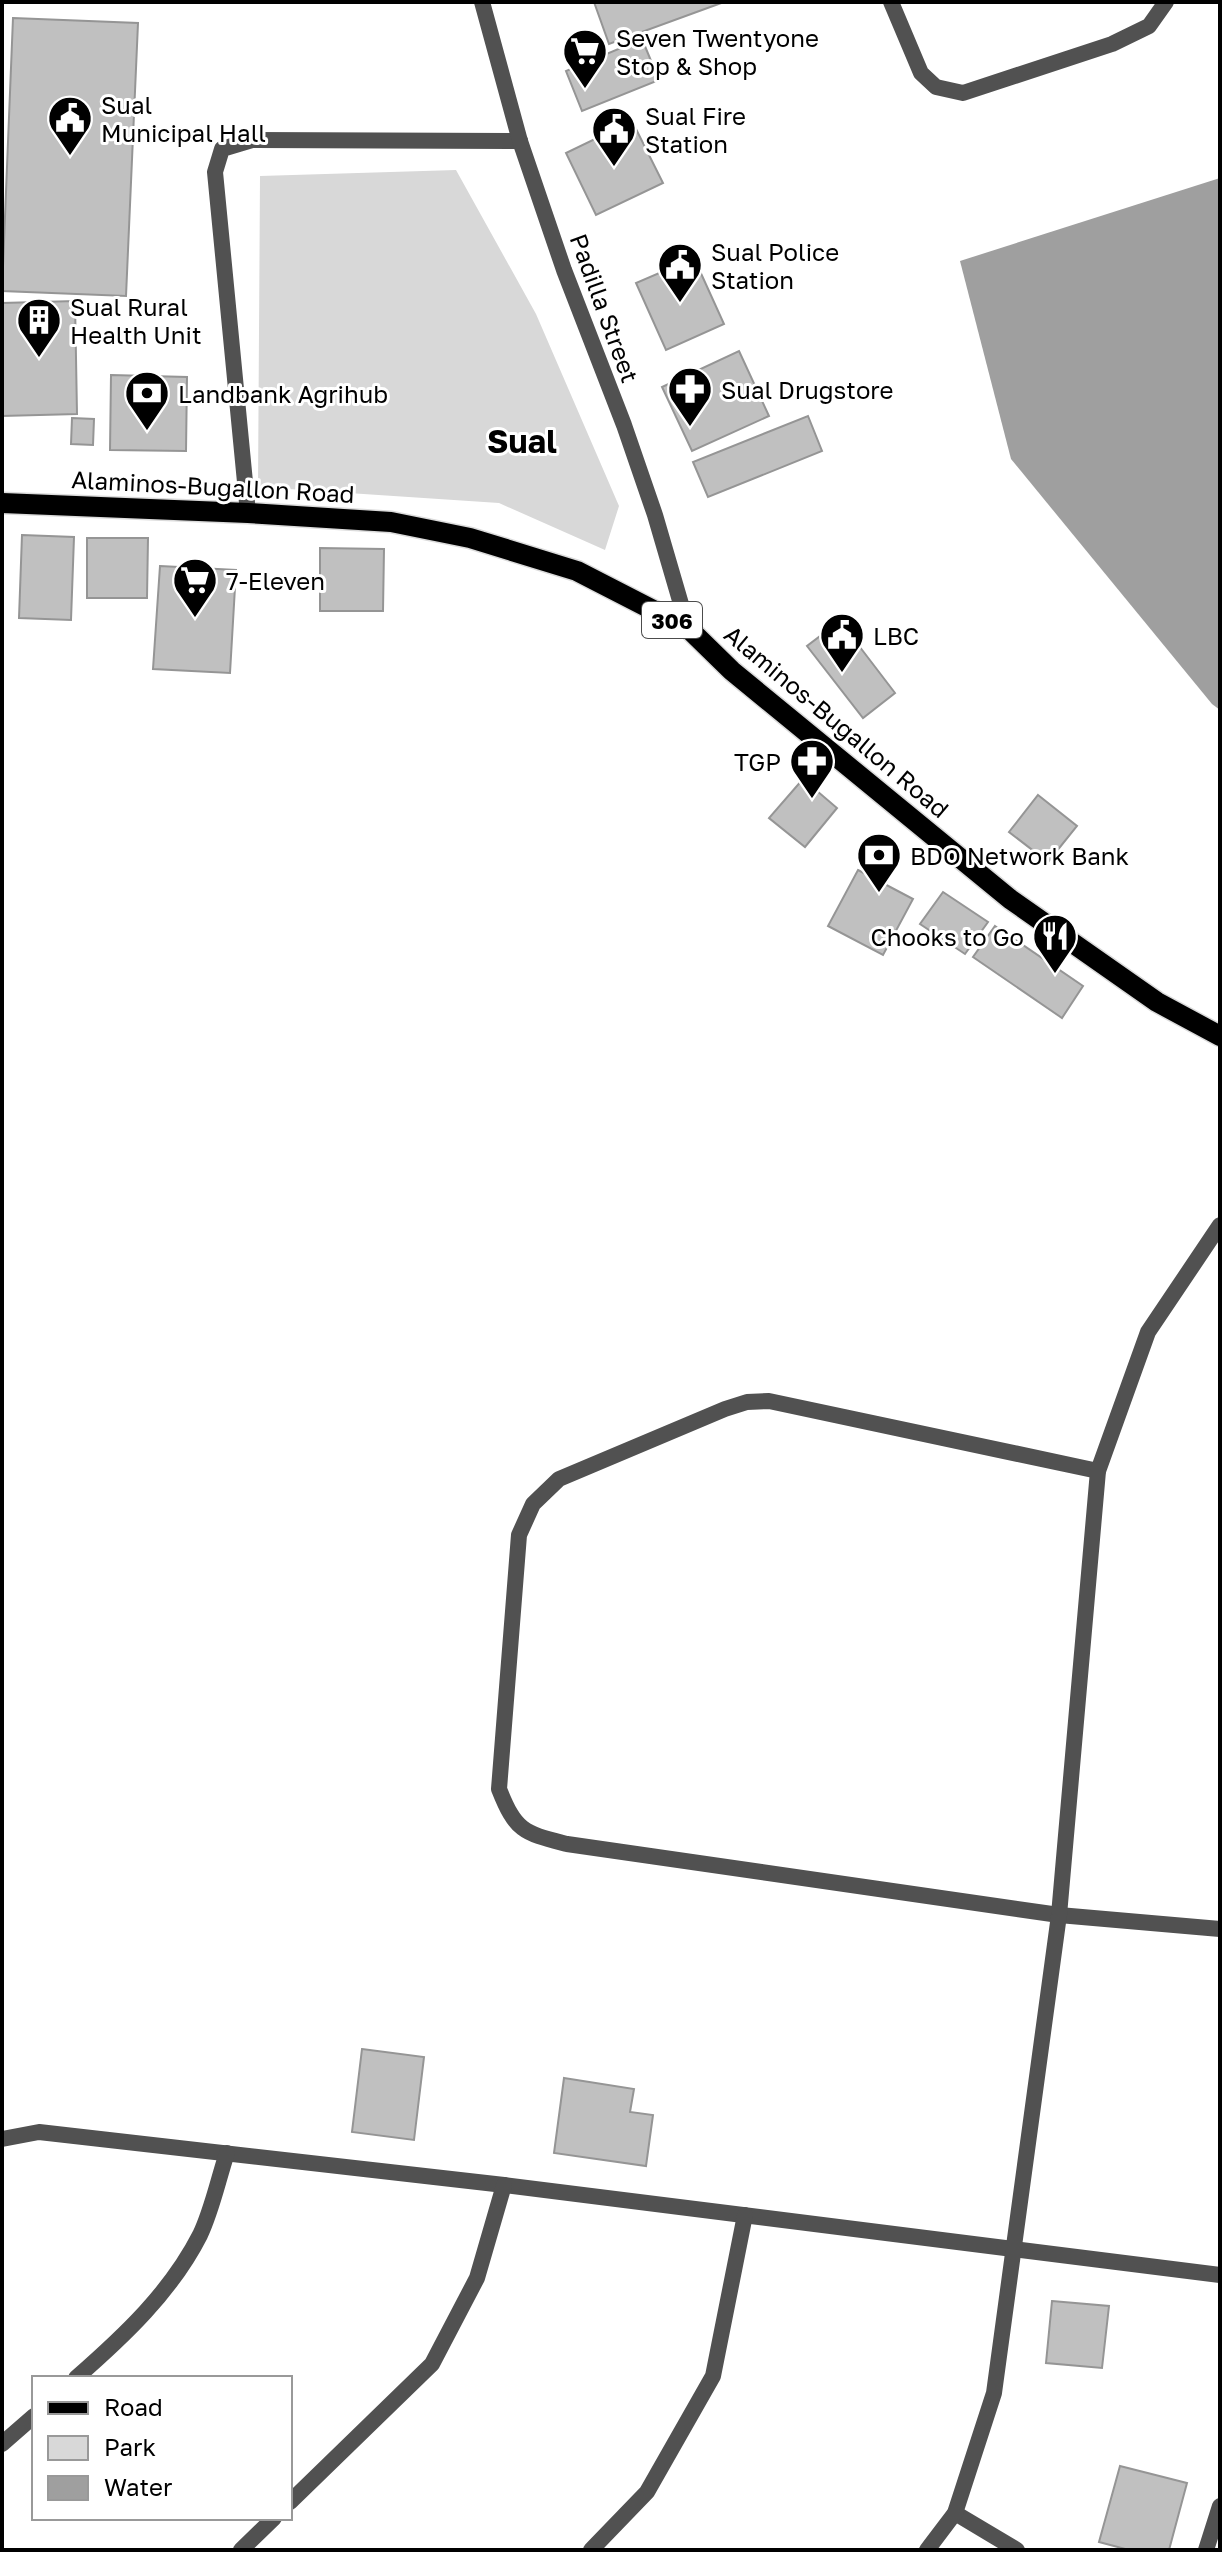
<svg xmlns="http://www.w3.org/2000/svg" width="1222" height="2552" font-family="'Golos Text',sans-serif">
  <rect width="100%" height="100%" fill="#fff"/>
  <!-- green -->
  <polygon fill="#d8d8d8" points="456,170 536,314 619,506 605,550 499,503 258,487 260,176"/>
  <!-- water -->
  <polygon fill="#9f9f9f" points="1220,178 1220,710 1212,704 1011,459 960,261"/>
  <!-- building -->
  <g fill="#c0c0c0" stroke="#959595" stroke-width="2">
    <polygon points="594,2 724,2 609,44"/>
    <polygon points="13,18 138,23 126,296 2,291"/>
    <polygon points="642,39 659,80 582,111 566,71"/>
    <polygon points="632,121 663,183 596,215 566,153"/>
    <polygon points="694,258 724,324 666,350 636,283"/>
    <polygon points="75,301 77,414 2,416 2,303"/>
    <polygon points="739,351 769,416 692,451 662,387"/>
    <polygon points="111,375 187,377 186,451 110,450"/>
    <polygon points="808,416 822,451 708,497 693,462"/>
    <polygon points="72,418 94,419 93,445 71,444"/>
    <polygon points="22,535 74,537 71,620 19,618"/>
    <polygon points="87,538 148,538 147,598 87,598"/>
    <polygon points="320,548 384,549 383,611 320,611"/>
    <polygon points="160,566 236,570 230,673 153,669"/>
    <polygon points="840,621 895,693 863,718 807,646"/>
    <polygon points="803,779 837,808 805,847 769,818"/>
    <polygon points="1038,795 1077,826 1048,862 1009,832"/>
    <polygon points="858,870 913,899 883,955 828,926"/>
    <polygon points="943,892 988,922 965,954 920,924"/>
    <polygon points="995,926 1083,986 1062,1018 973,957"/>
    <polygon points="362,2049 424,2057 414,2140 352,2132"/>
    <polygon points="564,2078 634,2089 630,2112 653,2115 646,2166 554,2153"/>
    <polygon points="1052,2301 1109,2306 1102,2368 1046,2363"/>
    <polygon points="1120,2466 1187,2483 1169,2550 1129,2550 1099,2542"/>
  </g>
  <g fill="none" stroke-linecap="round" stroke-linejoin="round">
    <!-- primary casing -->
    <g stroke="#dbdbdb" stroke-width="23">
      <polyline id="primary" points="2,503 248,513 391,522 470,538 577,571 688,628 732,671 1010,899 1157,1002 1220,1036"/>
    </g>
    <!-- lane -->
    <g stroke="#515151" stroke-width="16">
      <polyline points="891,2 921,73 936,87 963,93 1112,44 1149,26 1166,2"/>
      <polyline points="248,513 215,172 222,149 252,140 520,141"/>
    </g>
    <!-- street -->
    <g stroke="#515151" stroke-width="16">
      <polyline points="482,2 520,141 564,270 624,425 655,515 688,628"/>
      <path d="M 1098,1471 L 769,1401 L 747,1402 L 725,1409 L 559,1479 L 533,1504 L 519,1535 L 499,1789 C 516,1832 524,1833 567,1844 L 1059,1915 L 1220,1929"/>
      <polyline points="2,2139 39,2132 504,2185 1220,2275"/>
      <path d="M 76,2378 C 124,2336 171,2292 200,2235 C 212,2210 218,2180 227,2153"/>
      <polyline points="2,2444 34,2416"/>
      <polyline points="290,2502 432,2364 477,2278 504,2185"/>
      <polyline points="955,2513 1017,2550"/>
      <polyline points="241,2550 274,2518"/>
      <polyline points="591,2550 647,2492 713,2376 745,2215"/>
      <polyline points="927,2550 955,2513 994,2393 1059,1915 1098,1471 1148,1332 1220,1225"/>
      <polyline points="1206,2550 1220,2506"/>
    </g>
    <!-- primary -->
    <use href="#primary" stroke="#000" stroke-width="20"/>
  </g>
  <!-- icons -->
  <defs>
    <g id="supermarket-pin" transform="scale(2.3)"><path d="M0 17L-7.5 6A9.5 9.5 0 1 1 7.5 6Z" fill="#000" stroke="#fff"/><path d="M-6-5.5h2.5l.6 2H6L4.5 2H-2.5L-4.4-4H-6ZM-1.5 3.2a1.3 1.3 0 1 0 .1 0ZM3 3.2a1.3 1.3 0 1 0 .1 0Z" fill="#fff"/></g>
    <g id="civic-pin" transform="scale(2.3)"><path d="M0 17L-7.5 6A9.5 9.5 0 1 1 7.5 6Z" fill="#000" stroke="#fff"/><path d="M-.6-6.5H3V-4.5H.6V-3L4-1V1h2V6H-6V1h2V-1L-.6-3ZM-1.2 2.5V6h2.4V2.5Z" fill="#fff"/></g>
    <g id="building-pin" transform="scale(2.3)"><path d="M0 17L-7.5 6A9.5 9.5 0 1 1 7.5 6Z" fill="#000" stroke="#fff"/><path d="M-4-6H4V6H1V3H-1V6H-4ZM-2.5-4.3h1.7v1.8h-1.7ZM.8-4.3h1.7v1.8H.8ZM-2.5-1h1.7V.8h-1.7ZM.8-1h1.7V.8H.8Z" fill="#fff"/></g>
    <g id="pharmacy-pin" transform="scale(2.3)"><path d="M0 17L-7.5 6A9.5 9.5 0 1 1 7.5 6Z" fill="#000" stroke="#fff"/><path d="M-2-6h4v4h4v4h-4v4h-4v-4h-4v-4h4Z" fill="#fff"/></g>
    <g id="bank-pin" transform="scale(2.3)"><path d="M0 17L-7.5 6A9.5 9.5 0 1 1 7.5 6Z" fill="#000" stroke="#fff"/><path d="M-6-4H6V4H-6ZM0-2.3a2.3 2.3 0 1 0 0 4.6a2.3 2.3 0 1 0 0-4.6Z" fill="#fff"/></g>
    <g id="restaurant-pin" transform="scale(2.3)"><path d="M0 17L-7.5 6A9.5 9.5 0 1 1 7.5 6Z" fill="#000" stroke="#fff"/><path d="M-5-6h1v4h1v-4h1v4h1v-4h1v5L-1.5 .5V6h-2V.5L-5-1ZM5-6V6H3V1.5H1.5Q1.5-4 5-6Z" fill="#fff"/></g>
  </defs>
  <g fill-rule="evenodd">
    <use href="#supermarket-pin" x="585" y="51"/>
    <use href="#civic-pin" x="70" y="118"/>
    <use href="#civic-pin" x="614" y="129"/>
    <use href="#civic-pin" x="680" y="265"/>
    <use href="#building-pin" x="39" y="320"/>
    <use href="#pharmacy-pin" x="690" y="389"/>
    <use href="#bank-pin" x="147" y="393"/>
    <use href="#supermarket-pin" x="195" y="580"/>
    <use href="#civic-pin" x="842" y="635"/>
    <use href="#pharmacy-pin" x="812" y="761"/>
    <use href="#bank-pin" x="879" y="855"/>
    <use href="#restaurant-pin" x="1055" y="936"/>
  </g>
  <g text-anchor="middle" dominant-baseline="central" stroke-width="6" stroke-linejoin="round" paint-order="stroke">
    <!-- shield labels -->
    <rect fill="#fff" stroke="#4c4c4c" stroke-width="2" x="642" y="602" width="60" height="36" rx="6"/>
    <g font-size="22" font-weight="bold" fill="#000">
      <text x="672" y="620">306</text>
    </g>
    <!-- poi labels -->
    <g font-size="24" fill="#000" stroke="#fff" text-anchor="start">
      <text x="616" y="37">Seven Twentyone<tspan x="616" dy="28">Stop &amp; Shop</tspan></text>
      <text x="101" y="104">Sual<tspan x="101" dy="28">Municipal Hall</tspan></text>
      <text x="645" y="115">Sual Fire<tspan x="645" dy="28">Station</tspan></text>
      <text x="711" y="251">Sual Police<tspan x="711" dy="28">Station</tspan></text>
      <text x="70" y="306">Sual Rural<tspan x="70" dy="28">Health Unit</tspan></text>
      <text x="721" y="389">Sual Drugstore</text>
      <text x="178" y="393">Landbank Agrihub</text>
      <text x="226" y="580">7-Eleven</text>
      <text x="873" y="635">LBC</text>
      <text x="781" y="761" text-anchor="end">TGP</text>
      <text x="910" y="855">BDO Network Bank</text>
      <text x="1024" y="936" text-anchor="end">Chooks to Go</text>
    </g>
    <!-- street labels -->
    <g font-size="24" fill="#000" stroke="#fff">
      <text transform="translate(605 308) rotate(70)">Padilla Street</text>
      <text transform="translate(213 486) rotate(3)">Alaminos-Bugallon Road</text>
      <text transform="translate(837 721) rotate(40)">Alaminos-Bugallon Road</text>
    </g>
    <!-- district labels -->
    <g font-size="32" font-weight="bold" fill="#000" stroke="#fff">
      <text x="522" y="441">Sual</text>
    </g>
  </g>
  <!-- border -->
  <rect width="1222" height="2552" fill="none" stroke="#000000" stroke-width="8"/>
  <!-- legend -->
  <rect x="32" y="2376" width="260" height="144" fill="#ffffff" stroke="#999999" stroke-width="2"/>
  <rect x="48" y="2402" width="40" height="12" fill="#000000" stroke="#999999" stroke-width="2"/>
  <text x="104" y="2416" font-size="24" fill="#000000">Road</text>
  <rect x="48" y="2436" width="40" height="24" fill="#d8d8d8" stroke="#999999" stroke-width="2"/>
  <text x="104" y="2456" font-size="24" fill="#000000">Park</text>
  <rect x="48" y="2476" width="40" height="24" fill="#9f9f9f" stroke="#999999" stroke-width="2"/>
  <text x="104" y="2496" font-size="24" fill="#000000">Water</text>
</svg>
